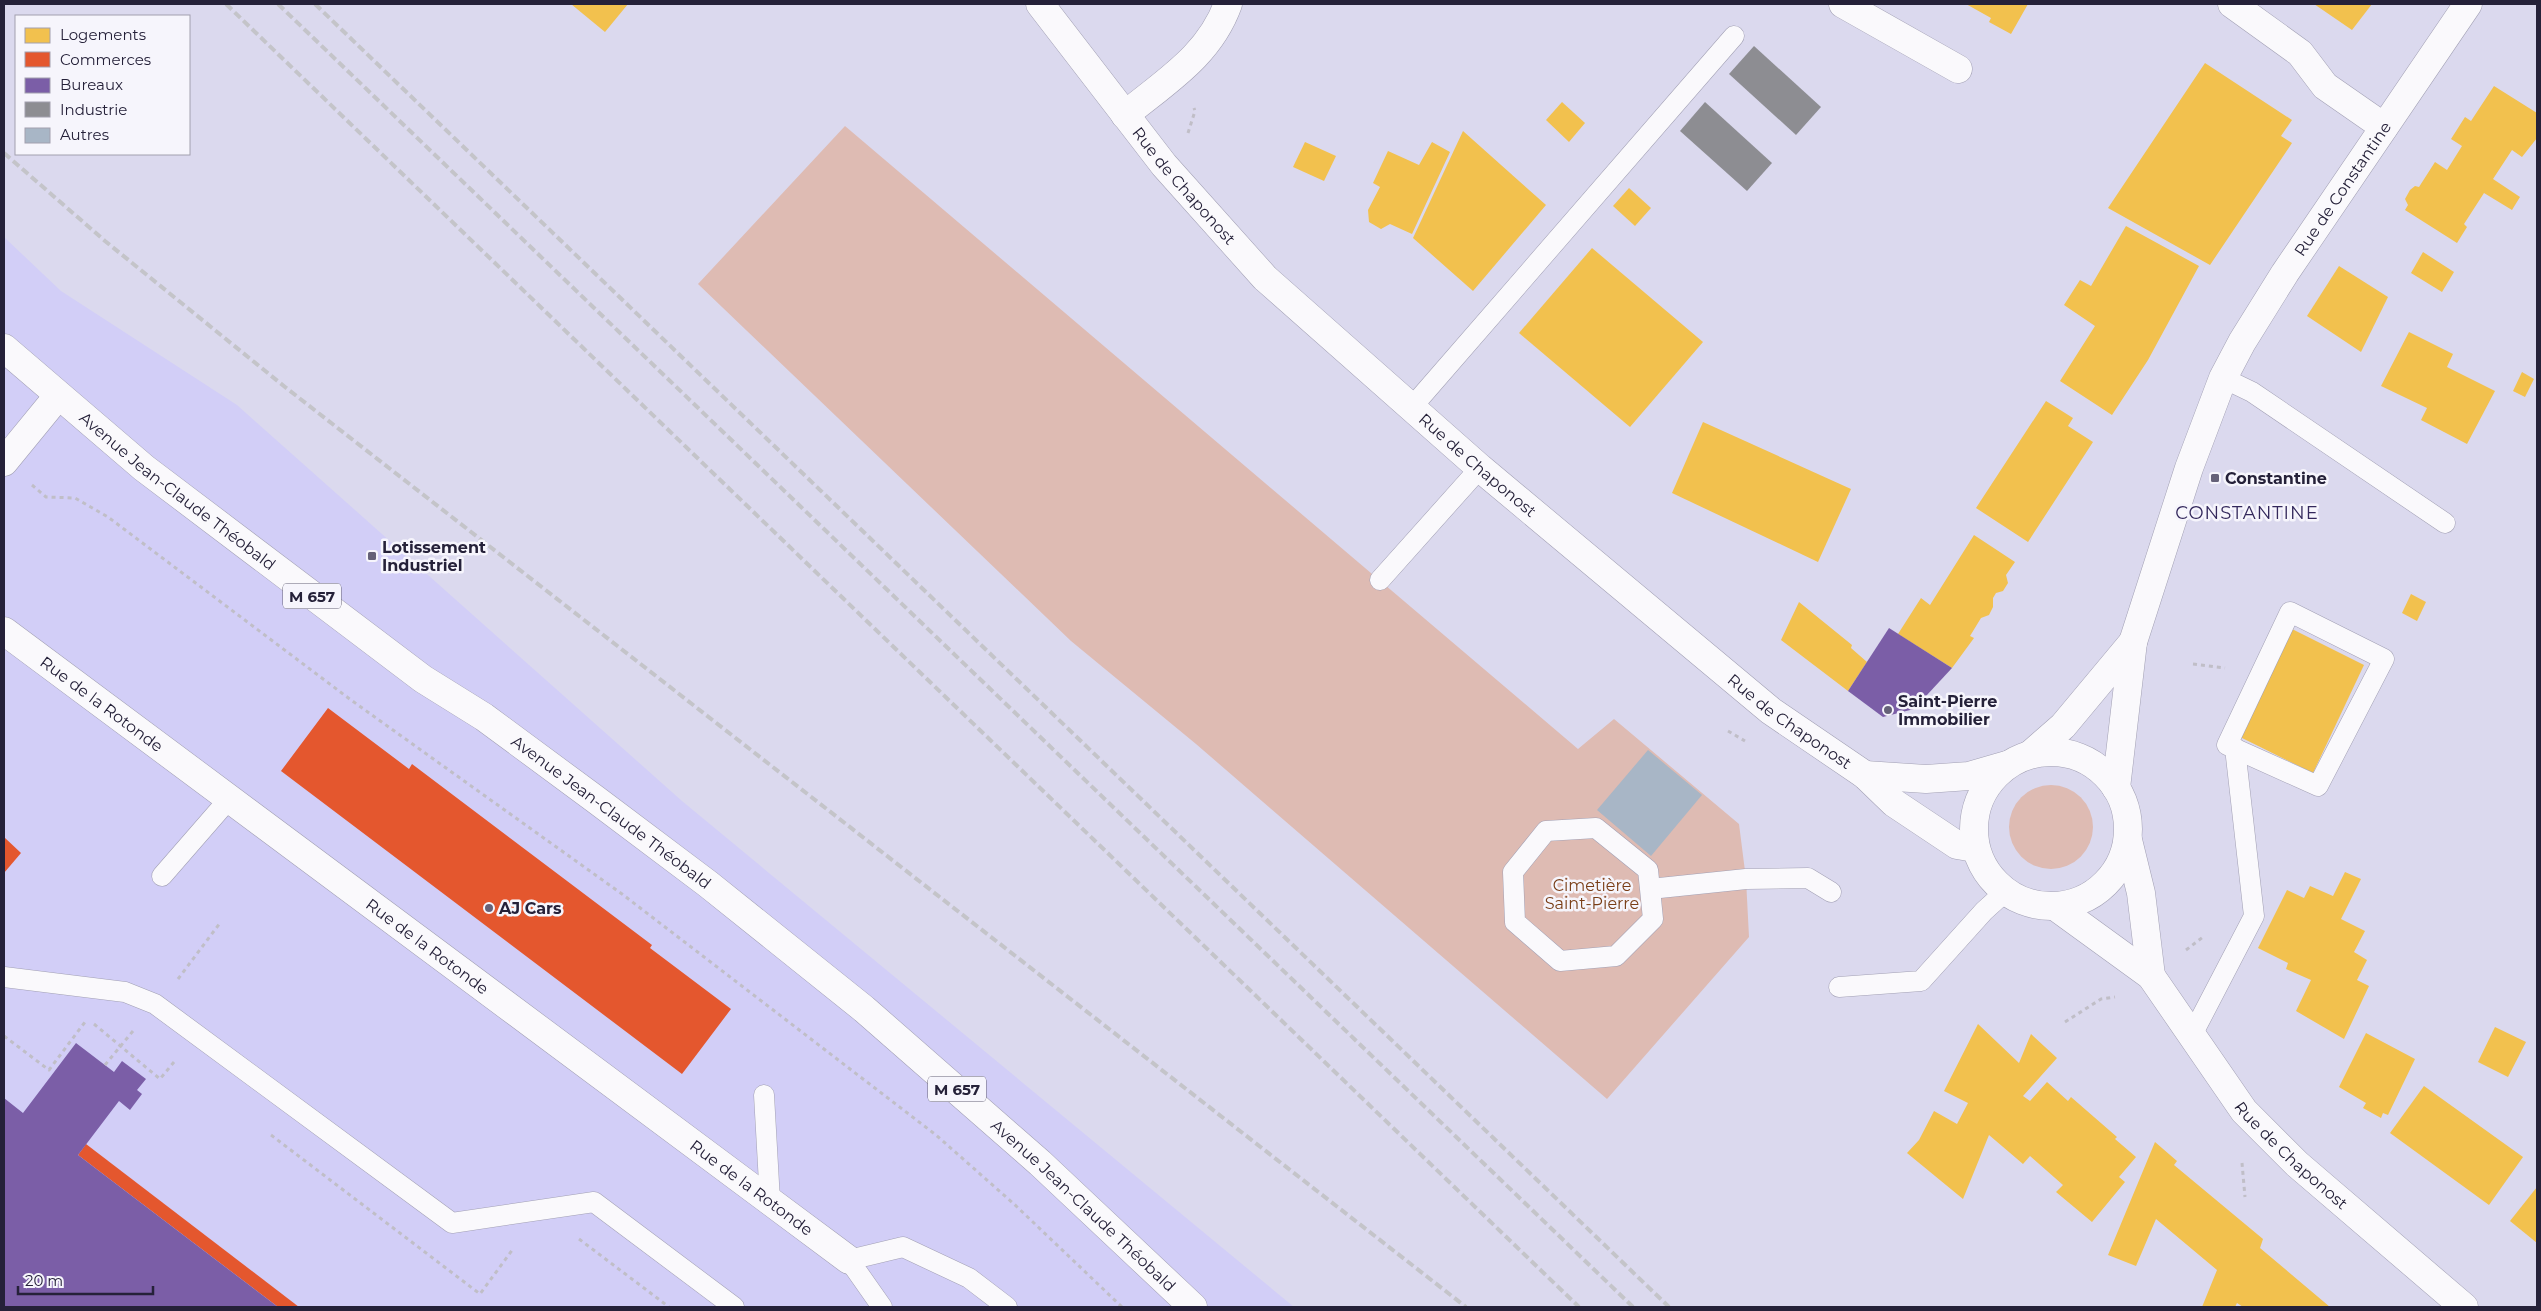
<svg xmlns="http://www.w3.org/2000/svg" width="2541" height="1311" font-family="Montserrat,sans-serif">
  <rect width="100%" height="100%" fill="#dbd9ee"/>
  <!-- built -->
  <polygon fill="#d2cef7" points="4,237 61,291 237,405 682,801 1294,1307 4,1307"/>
  <!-- green -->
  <g fill="#debbb3">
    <polygon points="845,126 1578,749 1614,719 1739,824 1746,879 1749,937 1607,1099 1196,744 1071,641 698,284"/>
    <circle cx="2051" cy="827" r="42"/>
  </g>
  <!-- homes -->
  <g fill="#f2c14e">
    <polygon points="571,4 628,4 605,32"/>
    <polygon points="1966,4 2028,4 2011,34 1989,22 1991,18"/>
    <polygon points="2314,4 2372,4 2352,30"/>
    <polygon points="2205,63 2292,120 2281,136 2292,143 2210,265 2108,208"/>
    <polygon points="2494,86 2537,113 2537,138 2522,157 2512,150 2493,179 2520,197 2512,210 2484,193 2464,224 2467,227 2457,243 2405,210 2408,205 2405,199 2410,190 2415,186 2419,187 2435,162 2447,170 2462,146 2451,139 2465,117 2471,121"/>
    <polygon points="1562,102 1585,123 1569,142 1546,120"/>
    <polygon points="1463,131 1546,205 1473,291 1413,238"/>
    <polygon points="1305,142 1336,156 1324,181 1293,167"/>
    <polygon points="1432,142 1450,152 1412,234 1390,224 1381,229 1369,222 1368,210 1380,187 1373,183 1388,151 1419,165"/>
    <polygon points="1629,188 1651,208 1635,226 1613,206"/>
    <polygon points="2126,226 2199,266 2148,360 2112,415 2060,381 2095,326 2064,305 2080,280 2091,286"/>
    <polygon points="1592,248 1703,342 1630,427 1519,333"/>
    <polygon points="2423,252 2454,272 2442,292 2411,273"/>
    <polygon points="2339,266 2388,297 2361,352 2307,316"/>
    <polygon points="2409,332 2453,354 2447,367 2495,391 2467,444 2421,420 2427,408 2381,386"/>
    <polygon points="2522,372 2534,379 2525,397 2513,391"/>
    <polygon points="2046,401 2073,418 2068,426 2093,442 2028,542 1976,508"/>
    <polygon points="1703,422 1851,489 1818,562 1672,493"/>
    <polygon points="1974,535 2015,562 2006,575 2008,583 2003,591 1996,593 1993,598 1993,607 1989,615 1981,618 1970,636 1974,638 1952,668 1898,634 1921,598 1930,605"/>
    <polygon points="2411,594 2426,602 2417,621 2402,613"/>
    <polygon points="1799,602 1852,645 1851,648 1867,662 1848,691 1781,640"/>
    <polygon points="2290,628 2364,665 2313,773 2238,736"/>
    <polygon points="2345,872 2361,879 2341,919 2365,931 2354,952 2367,960 2357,980 2369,986 2344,1039 2296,1011 2311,980 2286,969 2288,963 2258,948 2287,890 2304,898 2310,886 2333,896"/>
    <polygon points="1978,1024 2019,1063 2031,1034 2057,1058 2023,1096 2030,1101 2047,1082 2068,1101 2071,1097 2117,1137 2115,1139 2136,1157 2119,1177 2125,1182 2092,1222 2056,1192 2063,1185 2030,1156 2023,1164 1989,1135 1963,1199 1907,1153 1919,1140 1934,1111 1957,1124 1968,1103 1944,1091"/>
    <polygon points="2495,1027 2526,1042 2508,1077 2478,1062"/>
    <polygon points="2366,1033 2415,1059 2388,1115 2383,1113 2381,1118 2363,1108 2366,1103 2339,1087"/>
    <polygon points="2424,1086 2523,1157 2489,1205 2390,1133"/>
    <polygon points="2155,1142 2177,1161 2174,1165 2263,1239 2260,1248 2330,1307 2243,1307 2237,1303 2235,1307 2202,1307 2217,1270 2156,1219 2136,1266 2108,1255"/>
    <polygon points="2537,1187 2537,1243 2510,1221"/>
  </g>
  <!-- shops -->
  <g fill="#e4572e">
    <polygon points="328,708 409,769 412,764 652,945 650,948 731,1009 682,1074 281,771"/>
    <polygon points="4,837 21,853 4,873"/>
    <polygon points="86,1144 299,1307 278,1307 78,1155"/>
  </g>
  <!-- offices -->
  <g fill="#7b5ea7">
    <polygon points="1889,628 1952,668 1914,709 1883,717 1848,691"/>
    <polygon points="76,1043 114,1072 122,1061 146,1079 137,1090 142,1094 130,1110 119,1101 78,1155 278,1307 4,1307 4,1098 23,1113"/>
  </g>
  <!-- industry -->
  <g fill="#8d8d92">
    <polygon points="1754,46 1821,107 1796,135 1729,74"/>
    <polygon points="1705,102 1772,163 1747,191 1680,131"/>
  </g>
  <!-- building -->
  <polygon fill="#a8b6c6" points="1648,750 1702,795 1651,856 1597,810"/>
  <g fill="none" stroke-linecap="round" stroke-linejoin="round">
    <!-- service casing -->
    <g stroke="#a2a0b4" stroke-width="21">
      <g id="service">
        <polyline points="2223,378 2252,392 2445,523"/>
        <polyline points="1412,407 1734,36"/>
        <polyline points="1380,580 1480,468"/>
        <polygon points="2290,612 2384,659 2318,786 2227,745"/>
        <polyline points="162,876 229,799"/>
        <polyline points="1650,889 1648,870 1596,828 1546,831 1513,872 1515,922 1560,961 1616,956 1653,919 1650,889 1746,879 1808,878 1831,892"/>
        <polyline points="4,977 125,992 155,1004 452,1223 594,1202 734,1307"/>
        <polyline points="1839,987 1921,981 1984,911 2005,892"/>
        <polyline points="2191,1037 2254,916 2235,748"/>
        <polyline points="764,1095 770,1201"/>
        <polyline points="882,1307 849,1260 903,1247 969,1278 1007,1307"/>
      </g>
    </g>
    <!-- minor casing -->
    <g stroke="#a2a0b4" stroke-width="29">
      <g id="minor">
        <polyline points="1843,4 1958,69"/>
        <polyline points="2232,4 2300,53 2325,86 2384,127"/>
        <path d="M 1125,115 C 1166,81 1209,56 1228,4"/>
        <polyline points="4,462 58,396"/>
        <path id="s1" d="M 4,631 L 849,1260"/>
        <polyline points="2031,754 2063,726 2133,642"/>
        <path id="s2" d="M 2116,788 L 2133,642 L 2189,468 L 2223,378 L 2242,342 L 2285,273 L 2468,4"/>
      </g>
    </g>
    <!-- secondary casing -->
    <g stroke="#a2a0b4" stroke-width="29">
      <g id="secondary">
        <path id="s3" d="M 1040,4 L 1164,165 L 1265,278 L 1480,468 L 1771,711 L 1865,775 L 1894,803 L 1957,845 L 1975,848"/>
        <circle cx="2051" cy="829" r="77"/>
        <polyline points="1865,775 1926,779 1969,776 2007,765"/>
        <polyline points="2128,840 2141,893 2151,976"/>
        <path id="s4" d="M 2056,907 L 2151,976 L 2244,1111 L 2297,1164 L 2464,1307"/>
      </g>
    </g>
    <!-- primary casing -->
    <g stroke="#a2a0b4" stroke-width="29">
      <g id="primary">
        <path id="s5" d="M 4,348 L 144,468 L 423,679 L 484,717 L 595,799 L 708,884 L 864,1009 L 1040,1163 L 1193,1307"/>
      </g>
    </g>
    <!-- path -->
    <g stroke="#c0bec7" stroke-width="3" stroke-dasharray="4 4" stroke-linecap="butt">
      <polyline points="1188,133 1195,111 1194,108"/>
      <polyline points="32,485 46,497 75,498 108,517 351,700 622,894 936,1135 1014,1204 1122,1307"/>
      <polyline points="2193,664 2225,668"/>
      <polyline points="1728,731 1745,741"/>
      <polyline points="2186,950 2203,937"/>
      <polyline points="178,979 220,923"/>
      <polyline points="2065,1022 2101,999 2115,997"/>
      <polyline points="94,1024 160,1079 174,1062"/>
      <polyline points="4,1036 49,1070 85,1022"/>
      <polyline points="105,1065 133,1031"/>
      <polyline points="271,1135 480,1294 513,1249"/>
      <polyline points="2242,1163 2245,1197"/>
      <polyline points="579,1239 669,1307"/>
    </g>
    <!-- service -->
    <use href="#service" stroke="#faf9fc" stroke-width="20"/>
    <!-- minor -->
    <use href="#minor" stroke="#faf9fc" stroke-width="28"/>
    <!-- secondary -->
    <use href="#secondary" stroke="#faf9fc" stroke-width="28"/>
    <!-- primary -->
    <use href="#primary" stroke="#faf9fc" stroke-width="28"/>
    <!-- rail -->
    <g stroke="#c4c4c9" stroke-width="4" stroke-dasharray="8 4" stroke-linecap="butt">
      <polyline points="226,4 1579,1307"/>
      <polyline points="278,4 1633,1307"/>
      <polyline points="315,4 1669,1307"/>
      <polyline points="4,153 105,241 285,387 1466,1307"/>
    </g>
  </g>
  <!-- markers -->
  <g fill="#656178" stroke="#f6f5fc" stroke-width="2">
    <rect x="2210" y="473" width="10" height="10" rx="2.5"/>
    <rect x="367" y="551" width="10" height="10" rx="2.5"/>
    <circle cx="1888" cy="710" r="5"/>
    <circle cx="489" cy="908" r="5"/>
  </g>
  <g text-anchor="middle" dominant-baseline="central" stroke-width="5" stroke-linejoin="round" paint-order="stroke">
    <!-- shield labels -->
    <g fill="#f6f5fc" stroke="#646174" stroke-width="1">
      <rect x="283" y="583.5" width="58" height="25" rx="4"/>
      <rect x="928" y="1076.5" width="58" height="25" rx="4"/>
    </g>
    <g font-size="15" font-weight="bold" fill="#252139">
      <text x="312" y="596">M 657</text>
      <text x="957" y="1089">M 657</text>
    </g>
    <!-- street labels -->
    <g font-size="16" fill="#252139" stroke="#f6f5fc">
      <text stroke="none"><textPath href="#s3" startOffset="232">Rue de Chaponost</textPath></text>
      <text stroke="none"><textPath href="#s2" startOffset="650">Rue de Constantine</textPath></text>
      <text stroke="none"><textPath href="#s3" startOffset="638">Rue de Chaponost</textPath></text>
      <text stroke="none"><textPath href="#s5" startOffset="225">Avenue Jean-Claude Théobald</textPath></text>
      <text stroke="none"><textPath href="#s1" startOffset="122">Rue de la Rotonde</textPath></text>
      <text stroke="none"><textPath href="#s3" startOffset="1042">Rue de Chaponost</textPath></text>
      <text stroke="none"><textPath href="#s5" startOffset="765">Avenue Jean-Claude Théobald</textPath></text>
      <text stroke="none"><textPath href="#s1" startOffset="528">Rue de la Rotonde</textPath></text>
      <text stroke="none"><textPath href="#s4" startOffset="346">Rue de Chaponost</textPath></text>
      <text stroke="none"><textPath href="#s1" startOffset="932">Rue de la Rotonde</textPath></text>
      <text stroke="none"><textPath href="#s5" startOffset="1380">Avenue Jean-Claude Théobald</textPath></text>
    </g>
    <!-- poi labels -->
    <g font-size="16" font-weight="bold" fill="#252139" stroke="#f6f5fc" text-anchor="start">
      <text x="2225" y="478">Constantine</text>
      <text x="382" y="547">Lotissement<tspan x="382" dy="18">Industriel</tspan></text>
      <text x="1898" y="701">Saint-Pierre<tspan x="1898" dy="18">Immobilier</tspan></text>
      <text x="499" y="908">AJ Cars</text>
    </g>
    <!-- park labels -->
    <g font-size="16" fill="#793d16" stroke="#f6f5fc">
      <text x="1592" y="885">Cimetière<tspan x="1592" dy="18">Saint-Pierre</tspan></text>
    </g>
    <!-- neighbourhood labels -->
    <g font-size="18" letter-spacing="1" fill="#33285c" stroke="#f6f5fc">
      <text x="2247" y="513">CONSTANTINE</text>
    </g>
  </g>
  <!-- border -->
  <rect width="2541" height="1311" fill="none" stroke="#252139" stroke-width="10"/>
  <!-- legend -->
  <rect x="15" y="15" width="175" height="140" fill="#f6f5fc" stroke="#a2a0ae"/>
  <rect x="25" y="28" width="25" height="15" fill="#f2c14e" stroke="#a2a0ae"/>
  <text x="60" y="40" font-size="15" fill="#252139">Logements</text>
  <rect x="25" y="52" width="25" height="15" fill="#e4572e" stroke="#a2a0ae"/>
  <text x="60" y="65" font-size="15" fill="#252139">Commerces</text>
  <rect x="25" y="78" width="25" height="15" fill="#7b5ea7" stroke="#a2a0ae"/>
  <text x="60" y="90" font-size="15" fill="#252139">Bureaux</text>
  <rect x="25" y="102" width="25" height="15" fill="#8d8d92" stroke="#a2a0ae"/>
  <text x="60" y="115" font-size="15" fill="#252139">Industrie</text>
  <rect x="25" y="128" width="25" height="15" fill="#a8b6c6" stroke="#a2a0ae"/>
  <text x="60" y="140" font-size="15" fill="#252139">Autres</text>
  <!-- scale -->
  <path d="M18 1286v8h135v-8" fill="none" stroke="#252139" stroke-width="2.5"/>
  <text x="25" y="1286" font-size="15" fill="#252139" stroke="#f6f5fc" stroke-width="4" paint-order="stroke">20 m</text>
</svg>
